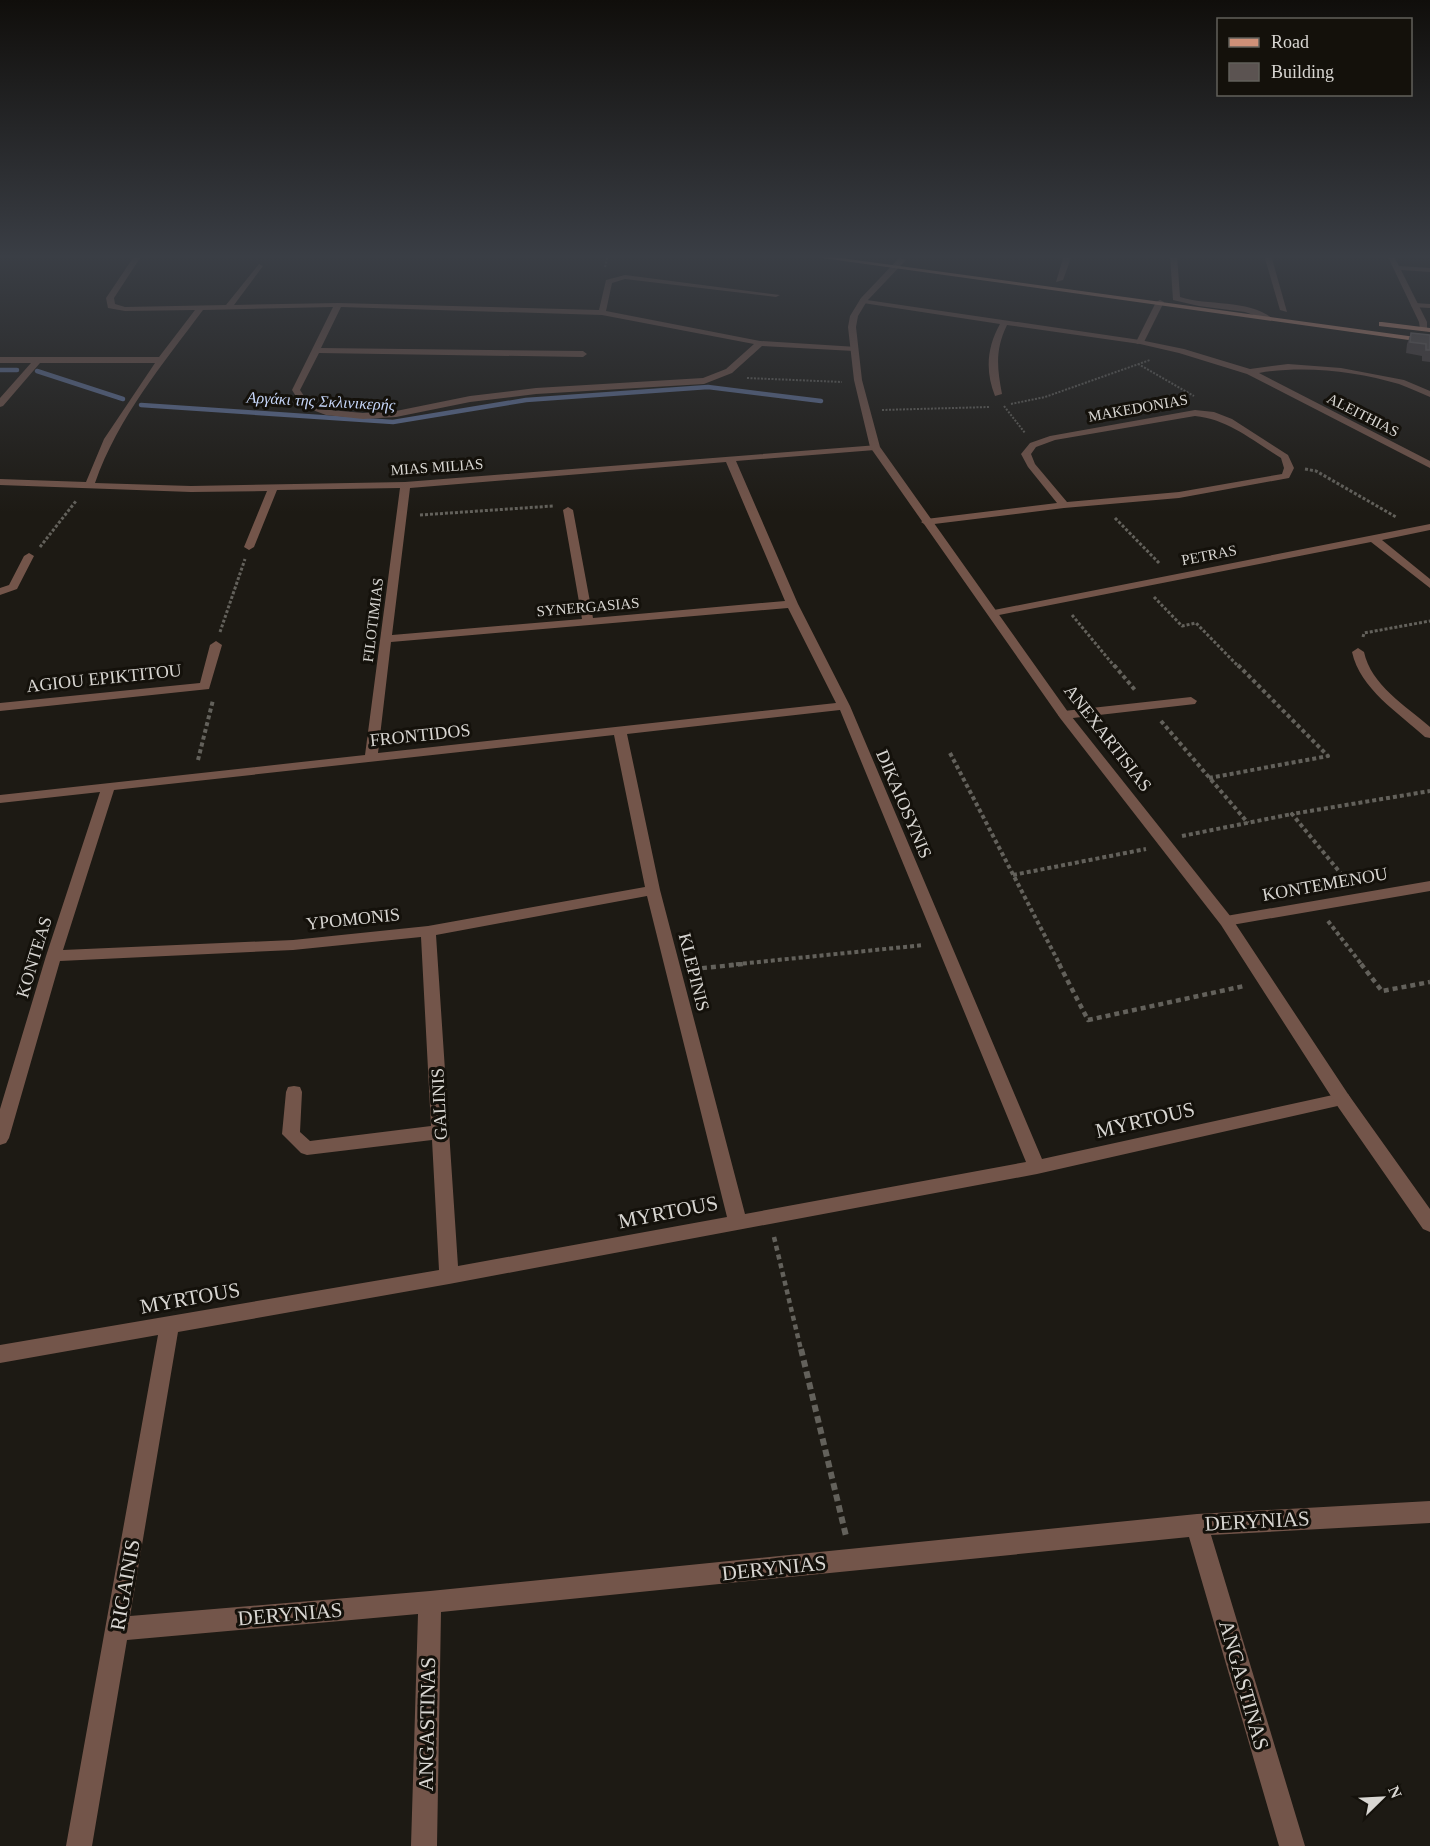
<svg xmlns="http://www.w3.org/2000/svg" width="1430" height="1846" font-family="'Times New Roman',serif">
  <rect width="100%" height="100%" fill="#1d1a14"/>
  <g fill="none" stroke-linecap="round" stroke-linejoin="round">
    <!-- stream -->
    <g stroke="#5e6e93" stroke-width="4.5">
      <polyline points="0,370 17,370"/>
      <polyline points="37,371 123,399"/>
      <polyline points="141,405 393,422 526,400 708,387 821,401"/>
    </g>
    <!-- path-far4 -->
    <g stroke="#63615b" stroke-width="2" stroke-dasharray="2 1.5" stroke-linecap="butt">
      <polyline points="605,267 608,255"/>
      <polyline points="1138,364 1194,396"/>
      <polyline points="747,378 842,382"/>
      <polyline points="1011,404 1045,397 1150,360"/>
      <polyline points="1004,406 1025,433"/>
      <polyline points="882,410 989,407"/>
    </g>
    <!-- path-far3 -->
    <g stroke="#63615b" stroke-width="3" stroke-dasharray="3 2" stroke-linecap="butt">
      <polyline points="1305,469 1316,471 1396,517"/>
      <polyline points="420,515 553,506"/>
      <polyline points="1115,518 1160,564"/>
      <polyline points="40,547 76,501"/>
      <polyline points="1154,597 1182,626 1196,623 1239,667"/>
      <polyline points="1072,615 1115,667"/>
      <polyline points="220,632 245,559"/>
      <polyline points="1363,637 1364,633 1430,621"/>
    </g>
    <!-- path-far2 -->
    <g stroke="#63615b" stroke-width="4" stroke-dasharray="4 3" stroke-linecap="butt">
      <polyline points="1114,665 1135,690"/>
      <polyline points="1161,721 1248,823"/>
      <polyline points="950,753 1060,965"/>
      <polyline points="198,760 213,700"/>
      <polyline points="1209,778 1328,756 1238,665"/>
      <polyline points="1182,836 1292,814"/>
      <polyline points="1013,875 1146,849"/>
      <polyline points="1347,881 1292,814 1430,791"/>
      <polyline points="1328,921 1362,965"/>
      <polyline points="729,965 924,945"/>
    </g>
    <!-- path-far1 -->
    <g stroke="#63615b" stroke-width="4.5" stroke-dasharray="5 4" stroke-linecap="butt">
      <polyline points="1059,964 1088,1020 1244,986"/>
      <polyline points="1361,964 1382,991 1430,982"/>
      <polyline points="693,969 744,964"/>
      <polyline points="774,1237 801,1350"/>
    </g>
    <!-- path -->
    <polyline stroke="#63615b" stroke-width="6" stroke-dasharray="7 4.5" stroke-linecap="butt" points="801,1349 846,1536"/>
    <!-- service -->
    <g fill="#73554a" fill-rule="evenodd">
      <polygon points="1160,300 1164,302 1144,342 1137,344 1136,342 1156,302"/>
      <polygon points="1415,303 1430,304 1430,308 1412,307 1411,305"/>
    </g>
    <!-- minor -->
    <g fill="#73554a" fill-rule="evenodd">
      <path d="M 135,255 L 142,255 L 114,298 L 115,304 L 125,307 L 226,305 L 259,264 L 263,266 L 234,305 L 338,303 L 599,310 L 606,280 L 625,275 L 780,295 L 776,297 L 625,279 L 612,283 L 606,311 L 760,341 L 857,347 L 858,349 L 854,351 L 762,346 L 732,373 L 704,384 L 536,394 L 470,402 L 396,417 L 363,419 L 326,415 L 302,406 L 292,390 L 333,307 L 203,310 C 163,364 118,417 95,483 L 191,486 L 405,482 L 878,445 L 878,449 L 875,450 L 736,461 L 798,604 L 850,706 L 1042,1159 L 1342,1093 L 1348,1094 L 1351,1099 L 1348,1104 L 1342,1105 L 1037,1174 L 449,1284 L 178,1332 L 130,1616 L 430,1591 L 1197,1514 L 1430,1501 L 1430,1523 L 1211,1535 L 1305,1846 L 1279,1846 L 1189,1537 L 441,1612 L 437,1846 L 411,1846 L 418,1614 L 127,1640 L 92,1846 L 66,1846 L 158,1335 L 0,1363 L 0,1345 L 439,1270 L 432,1140 L 307,1155 L 301,1153 L 282,1134 L 286,1092 L 288,1087 L 294,1086 L 300,1087 L 302,1092 L 300,1132 L 310,1141 L 431,1126 L 421,937 L 293,950 L 60,961 L 9,1138 L 6,1143 L 0,1145 L 0,1109 L 46,956 L 100,792 L 0,803 L 0,795 L 365,755 L 400,488 L 277,490 L 254,547 L 249,550 L 244,547 L 267,491 L 191,492 L 0,485 L 0,479 L 86,482 L 104,439 L 155,363 L 40,363 L 3,406 L 0,407 L 0,398 L 31,363 L 0,363 L 0,357 L 159,357 L 195,310 L 125,311 L 108,308 L 106,298 ZM 341,307 L 602,315 L 754,344 L 726,369 L 703,378 L 536,388 L 470,396 L 396,411 L 363,413 L 330,410 L 308,402 L 300,390 L 319,353 L 583,357 L 587,354 L 583,351 L 321,348 ZM 726,462 L 785,601 L 593,618 L 573,510 L 568,507 L 563,510 L 582,619 L 392,635 L 410,488 ZM 788,608 L 836,703 L 378,753 L 391,642 ZM 840,710 L 1026,1162 L 745,1214 L 660,890 L 627,734 ZM 614,735 L 645,887 L 428,926 L 293,940 L 63,950 L 114,790 ZM 647,896 L 727,1217 L 458,1266 L 436,935 Z"/>
      <polygon points="1064,255 1072,255 1063,280 1056,282"/>
      <path d="M 1170,255 L 1177,255 L 1180,297 C 1208,306 1247,299 1272,318 L 1268,320 L 1245,312 L 1199,306 L 1173,300 Z"/>
      <polygon points="1264,255 1271,255 1287,312 1280,310"/>
      <polygon points="1387,255 1393,255 1399,266 1430,268 1430,272 1401,270 1427,322 1427,331 1420,329 1419,322"/>
      <path d="M 860,299 L 1140,340 L 1184,349 L 1250,369 L 1288,364 L 1341,368 L 1404,380 L 1430,391 L 1430,397 C 1420,393 1410,388 1399,384 C 1356,371 1303,365 1259,373 L 1430,461 L 1430,468 L 1247,374 L 1179,353 L 1140,344 L 1007,325 C 995,350 997,367 1002,394 L 995,396 C 985,371 987,347 1000,324 L 863,303 L 860,303 Z"/>
      <path d="M 1195,410 L 1214,412 L 1232,419 L 1288,455 L 1294,468 L 1289,478 L 1179,498 L 1064,508 L 926,525 L 921,522 L 926,519 L 1057,503 L 1028,467 L 1021,454 L 1030,443 L 1050,436 ZM 1195,416 C 1228,419 1253,441 1281,458 L 1284,468 L 1282,474 L 1179,492 L 1067,502 L 1035,464 L 1031,454 L 1036,447 L 1055,440 Z"/>
      <polygon points="1430,524 1430,530 1382,540 1430,579 1430,588 1371,542 994,616 988,613 994,610"/>
      <polygon points="29,553 34,556 17,589 0,595 0,588 9,585 24,556"/>
      <polygon points="216,641 222,645 209,689 0,711 0,703 200,683 210,645"/>
      <path d="M 1358,648 L 1364,652 C 1371,685 1406,706 1430,727 L 1430,738 L 1425,737 C 1399,713 1360,689 1352,652 Z"/>
      <polygon points="1191,697 1197,701 1195,704 1064,719 1058,715 1064,711"/>
      <polygon points="1430,881 1430,891 1226,926 1219,921 1226,916"/>
    </g>
    <!-- tertiary -->
    <polygon fill="#73554a" fill-rule="evenodd" points="899,258 906,260 867,301 858,316 856,327 862,380 880,447 1068,712 1231,917 1348,1094 1430,1209 1430,1232 1423,1229 1336,1104 1221,925 1060,718 870,447 854,380 848,327 850,316 861,298"/>
    <!-- primary -->
    <g fill="#ce9078" fill-rule="evenodd">
      <polygon points="801,255 819,255 1430,339 1430,343"/>
      <polygon points="1382,322 1430,328 1430,332 1379,326 1379,322"/>
    </g>
  </g>
  <!-- wall -->
  <polygon fill="#4c4342" points="1411,333 1430,335 1430,362 1422,361 1422,356 1406,353 1407,344"/>
  <!-- building -->
  <polygon fill="#5b5351" stroke="#6e6766" stroke-width="1.5" points="1411,333 1430,335 1430,350 1426,350 1426,344 1410,342"/>
  <!-- sky -->
  <linearGradient id="sky" x2="0" y2="1"><stop stop-color="#100e0b"/><stop offset="0.5" stop-color="#3a3e45"/><stop offset="1" stop-color="#3a3e45" stop-opacity="0"/></linearGradient>
  <rect width="1430" height="513" fill="url(#sky)"/>
  <g text-anchor="middle" dominant-baseline="central" stroke-width="6" stroke-linejoin="round" paint-order="stroke">
    <!-- far-street labels -->
    <g font-size="15" fill="#d8d6d2" stroke="#14110b">
      <text transform="translate(1138 408) rotate(-10)">MAKEDONIAS</text>
      <text transform="translate(1363 415) rotate(27)">ALEITHIAS</text>
      <text transform="translate(437 467) rotate(-4)">MIAS MILIAS</text>
      <text transform="translate(1209 555) rotate(-11)">PETRAS</text>
      <text transform="translate(588 607) rotate(-5)">SYNERGASIAS</text>
      <text transform="translate(373 620) rotate(-83)">FILOTIMIAS</text>
    </g>
    <!-- far-water labels -->
    <g font-size="16" font-style="italic" fill="#c6d6f9" stroke="#14110b">
      <text transform="translate(321 401) rotate(3)">Αργάκι της Σκλινικερής</text>
    </g>
    <!-- street labels -->
    <g font-size="18" fill="#d8d6d2" stroke="#14110b">
      <text transform="translate(104 678) rotate(-6)">AGIOU EPIKTITOU</text>
      <text transform="translate(420 735) rotate(-6)">FRONTIDOS</text>
      <text transform="translate(1108 738) rotate(52)">ANEXARTISIAS</text>
      <text transform="translate(904 804) rotate(67)">DIKAIOSYNIS</text>
      <text transform="translate(1325 884) rotate(-10)">KONTEMENOU</text>
      <text transform="translate(353 919) rotate(-6)">YPOMONIS</text>
      <text transform="translate(34 957) rotate(-73)">KONTEAS</text>
      <text transform="translate(694 972) rotate(76)">KLEPINIS</text>
      <text transform="translate(439 1104) rotate(-93)">GALINIS</text>
    </g>
    <!-- near-street labels -->
    <g font-size="21" fill="#d8d6d2" stroke="#14110b">
      <text transform="translate(1145 1120) rotate(-13)">MYRTOUS</text>
      <text transform="translate(668 1212) rotate(-11)">MYRTOUS</text>
      <text transform="translate(190 1298) rotate(-10)">MYRTOUS</text>
      <text transform="translate(1257 1521) rotate(-3)">DERYNIAS</text>
      <text transform="translate(774 1568) rotate(-6)">DERYNIAS</text>
      <text transform="translate(125 1585) rotate(-80)">RIGAINIS</text>
      <text transform="translate(290 1614) rotate(-5)">DERYNIAS</text>
      <text transform="translate(1244 1685) rotate(74)">ANGASTINAS</text>
      <text transform="translate(427 1724) rotate(-89)">ANGASTINAS</text>
    </g>
  </g>
  <!-- legend -->
  <rect x="1217" y="18" width="195" height="78" fill="#14110b" stroke="#62605b" stroke-width="1.5"/>
  <rect x="1229" y="38" width="30" height="9" fill="#ce9078" stroke="#62605b" stroke-width="1.5"/>
  <text x="1271" y="48" font-size="18" fill="#d8d6d2">Road</text>
  <rect x="1229" y="63" width="30" height="18" fill="#5b5351" stroke="#62605b" stroke-width="1.5"/>
  <text x="1271" y="78" font-size="18" fill="#d8d6d2">Building</text>
  <!-- north arrow -->
  <g transform="translate(1382 1798) rotate(66)" stroke="#14110b" stroke-width="4.5" paint-order="stroke">
  <path d="M0-4.5L10 22L0 15L-10 22Z" fill="#d8d6d2"/>
  <text y="-9" font-size="16" font-weight="bold" text-anchor="middle" fill="#d8d6d2">N</text>
  </g>
</svg>
